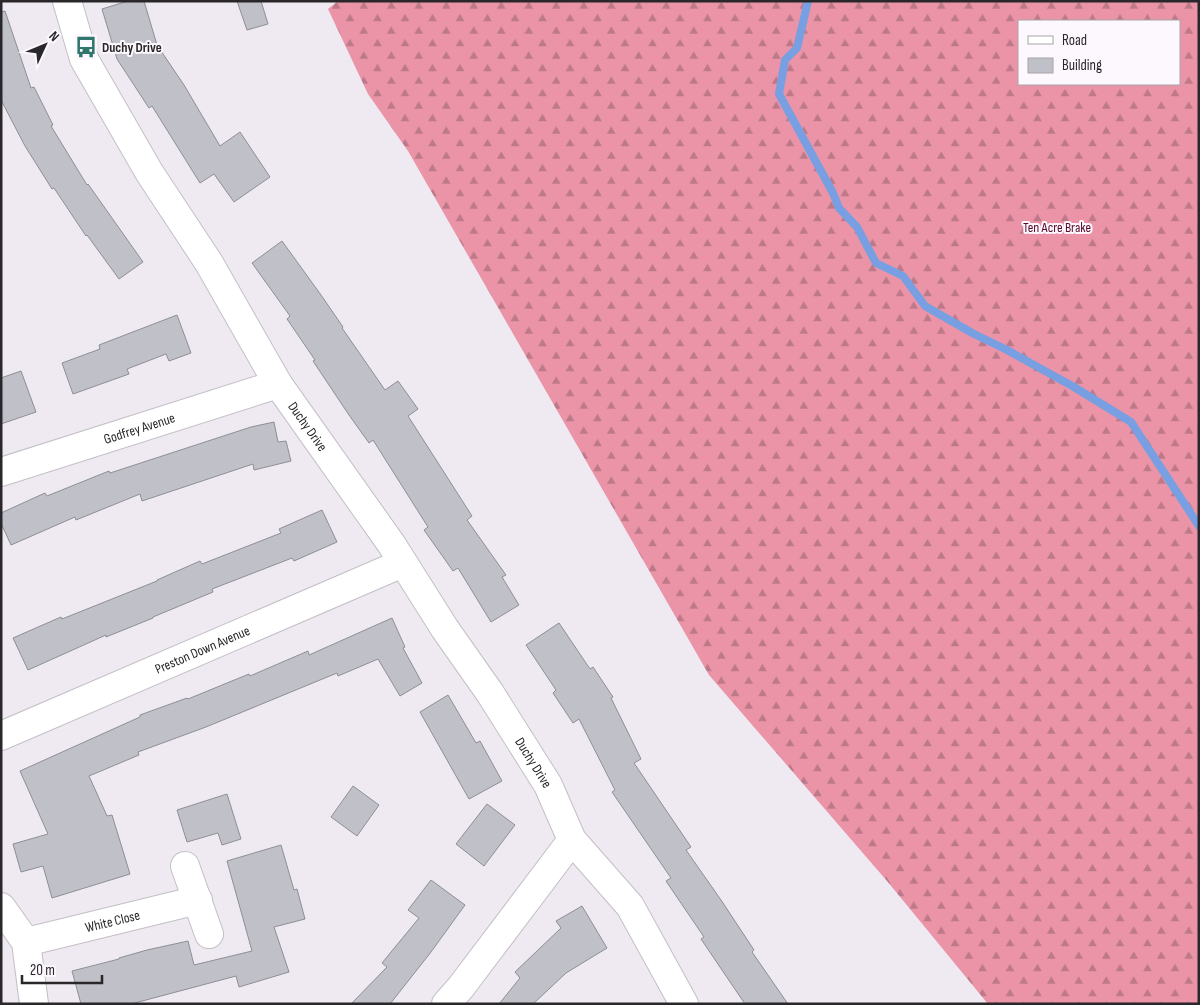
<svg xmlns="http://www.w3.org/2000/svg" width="1200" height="1005" font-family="'Sofia Sans Condensed',sans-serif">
  <defs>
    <pattern id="forest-firs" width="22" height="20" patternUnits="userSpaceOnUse" patternTransform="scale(1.25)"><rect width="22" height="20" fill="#eb94a8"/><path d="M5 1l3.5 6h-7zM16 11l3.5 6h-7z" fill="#be7989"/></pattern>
  </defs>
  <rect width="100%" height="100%" fill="#efeaf2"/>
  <!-- forest -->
  <path fill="url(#forest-firs)" fill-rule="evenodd" d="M 338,1 L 1199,1 L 1199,1004 L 988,1004 L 887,881 L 709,675 L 408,151 L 368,94 L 328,9 ZM 1019,21 L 1179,21 L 1179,84 L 1019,84 Z"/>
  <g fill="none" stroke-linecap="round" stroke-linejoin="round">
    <!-- stream -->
    <polyline stroke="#779fe2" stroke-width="8" points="808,1 797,48 785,60 779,94 833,193 839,208 857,227 876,263 903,276 925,306 974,334 1007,350 1074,387 1131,422 1199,526"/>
  </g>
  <!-- building -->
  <g fill="#c0c0c8" stroke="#8e8e95">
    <polygon points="128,1 144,1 157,45 184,85 220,146 240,132 270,177 234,202 214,174 200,183 152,106 149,108 117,59 102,9"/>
    <polygon points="237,1 261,1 268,24 247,30"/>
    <polygon points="5,11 31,88 34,87 53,125 51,126 87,185 88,184 143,262 119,279 87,235 86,236 54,188 52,189 25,146 1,100 1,12"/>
    <polygon points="282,241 321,295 343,327 342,328 385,390 398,381 418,409 408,416 472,516 467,520 506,575 502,577 519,605 491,622 458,568 453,571 424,530 428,527 373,440 369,443 349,415 313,361 315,360 287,319 290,316 252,263"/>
    <polygon points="177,315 191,353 169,361 166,354 127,369 129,374 73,394 62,363 100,349 99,345"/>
    <polygon points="21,371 36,412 1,424 1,378"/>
    <polygon points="274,422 278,442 286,441 291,461 254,470 253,464 142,501 140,494 76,520 75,517 11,545 1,523 1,513 45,493 47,496 109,471 110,473 251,427"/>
    <polygon points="322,510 337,542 294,561 292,558 212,589 213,592 153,617 153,618 106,637 106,635 28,670 13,638 61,617 62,619 157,581 157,580 200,561 202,564 281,533 279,529"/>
    <polygon points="392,618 405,647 403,648 422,683 400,696 378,659 338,676 337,673 206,727 138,752 139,755 89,776 107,816 112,815 130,874 52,898 43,866 21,872 13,844 48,834 20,771 140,717 140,715 187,698 188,699 249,674 250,676 308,651 309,655"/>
    <polygon points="559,623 590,669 593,667 613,697 611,698 641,759 634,763 691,847 686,850 721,900 754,950 752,952 788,1004 745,1004 701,939 704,937 666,881 671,878 612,792 615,790 579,719 573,723 553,693 556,690 526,645"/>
    <polygon points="448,695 476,743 480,741 502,781 469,799 420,712"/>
    <polygon points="353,786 379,805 357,836 331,817"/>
    <polygon points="227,794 241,839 222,845 218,833 187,842 177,810"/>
    <polygon points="487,804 515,825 484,866 456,844"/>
    <polygon points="281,845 294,890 297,889 305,919 274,927 289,972 239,987 236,976 131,1004 81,1004 72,971 119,959 119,958 147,950 188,941 194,965 252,951 227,861"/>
    <polygon points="431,880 465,905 431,952 390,1004 351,1004 387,967 382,963 419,918 408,910"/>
    <polygon points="582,906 607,948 566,973 533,1004 499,1004 520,978 515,972 561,928 556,921"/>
  </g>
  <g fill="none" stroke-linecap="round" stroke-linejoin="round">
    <!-- minor casing -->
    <g stroke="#c3bfc6" stroke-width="30">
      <g id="minor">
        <path id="s1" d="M 67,1 L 84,59 L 149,172 L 209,263 L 278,384 L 392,545 L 445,629 L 490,693 L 548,785 L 572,840 L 630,906 L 684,1004"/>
        <path id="s2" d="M 1,472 L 278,384"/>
        <path id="s3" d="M 1,736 L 403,563"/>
        <polyline points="185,866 209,934"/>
        <polyline points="1,907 26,942 34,1004"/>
        <path id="s4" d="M 26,942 L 198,900"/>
        <polyline points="446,1004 461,987 572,840"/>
      </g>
    </g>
    <!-- minor -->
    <use href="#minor" stroke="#fff" stroke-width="28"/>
  </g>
  <!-- icons -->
  <defs>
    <g id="bus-bare" transform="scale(1.725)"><path d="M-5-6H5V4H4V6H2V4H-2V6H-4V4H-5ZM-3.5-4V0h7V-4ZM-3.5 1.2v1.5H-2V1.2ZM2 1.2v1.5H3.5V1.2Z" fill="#31766c" stroke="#fcf8fe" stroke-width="2.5" paint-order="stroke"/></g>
  </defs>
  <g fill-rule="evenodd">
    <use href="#bus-bare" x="86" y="47"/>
  </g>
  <g text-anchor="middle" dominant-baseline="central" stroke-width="4" stroke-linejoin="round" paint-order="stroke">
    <!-- poi labels -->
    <g font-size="14" font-weight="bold" fill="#29272a" stroke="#fcf8fe" text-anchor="start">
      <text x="102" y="47">Duchy Drive</text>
    </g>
    <!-- park labels -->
    <g font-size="14" fill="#570927" stroke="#fcf8fe">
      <text x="1057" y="227">Ten Acre Brake</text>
    </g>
    <!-- street labels -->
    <g font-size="14" fill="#29272a" stroke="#fcf8fe">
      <text stroke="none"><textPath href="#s1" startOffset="491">Duchy Drive</textPath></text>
      <text stroke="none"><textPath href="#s2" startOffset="145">Godfrey Avenue</textPath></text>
      <text stroke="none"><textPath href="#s3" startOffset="219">Preston Down Avenue</textPath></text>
      <text stroke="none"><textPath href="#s1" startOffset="896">Duchy Drive</textPath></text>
      <text stroke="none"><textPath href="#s4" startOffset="89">White Close</textPath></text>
    </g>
  </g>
  <!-- border -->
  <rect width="1200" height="1005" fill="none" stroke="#29272a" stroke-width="5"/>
  <!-- legend -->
  <rect x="1018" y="20" width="162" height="65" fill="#fcf8fe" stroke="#a8a4a9"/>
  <rect x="1028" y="36" width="25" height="8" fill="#ffffff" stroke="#a8a4a9"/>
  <text x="1062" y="45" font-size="15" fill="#29272a">Road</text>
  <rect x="1028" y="58" width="25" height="15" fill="#c0c0c8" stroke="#a8a4a9"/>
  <text x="1062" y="70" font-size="15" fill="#29272a">Building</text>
  <!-- north arrow -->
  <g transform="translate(45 45) rotate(46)" stroke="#fcf8fe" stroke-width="4" paint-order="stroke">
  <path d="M0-4L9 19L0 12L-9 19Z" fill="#29272a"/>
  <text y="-8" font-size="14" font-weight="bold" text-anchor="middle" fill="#29272a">N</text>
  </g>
  <!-- scale -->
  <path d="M22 975v8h80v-8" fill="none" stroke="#29272a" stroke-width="2.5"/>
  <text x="30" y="975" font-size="15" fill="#29272a" stroke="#fcf8fe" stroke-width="4" paint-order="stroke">20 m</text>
</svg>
